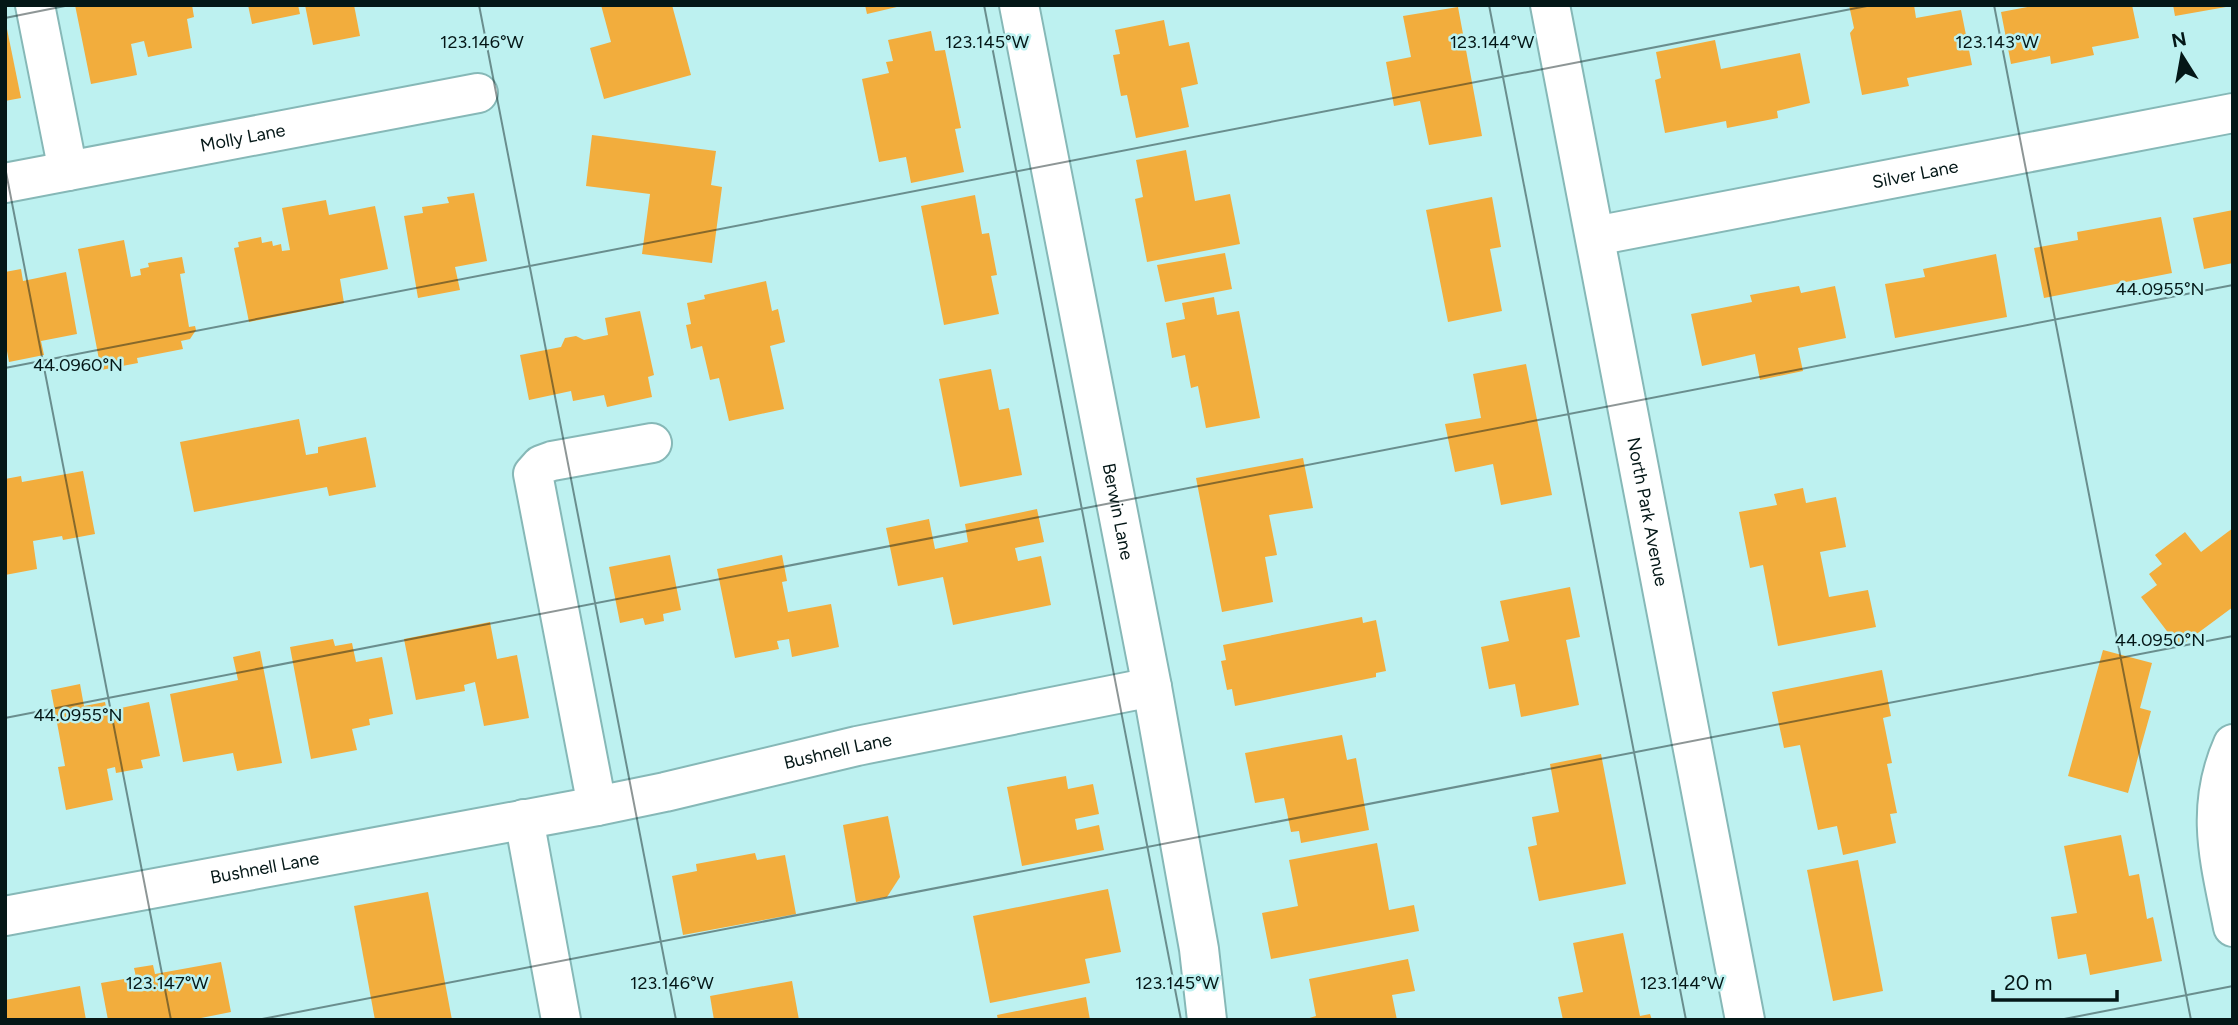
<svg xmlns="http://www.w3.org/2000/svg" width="2238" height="1025" font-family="Figtree,sans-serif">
  <rect width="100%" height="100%" fill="#bdf1f0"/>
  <!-- building -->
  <g fill="#f2ad3d">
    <polygon points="75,5 192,5 194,17 187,19 192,48 148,57 144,41 131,44 137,75 91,84"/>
    <polygon points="248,5 298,5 300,14 252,24"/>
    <polygon points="305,5 354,5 360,36 313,45"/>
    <polygon points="601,5 672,5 691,75 604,99 590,48 611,42"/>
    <polygon points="865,5 901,5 901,6 867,14"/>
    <polygon points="1849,5 1914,5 1916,18 1961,10 1972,65 1907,78 1909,86 1862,95 1850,33 1854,28"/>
    <polygon points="2038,5 2132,5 2139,38 2092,47 2094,55 2051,64 2050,56 2011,64 2001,12"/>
    <polygon points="2173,5 2226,5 2226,7 2175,16"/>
    <polygon points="1458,7 1482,136 1429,145 1420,101 1394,106 1386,62 1411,57 1403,16"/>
    <polygon points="1164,20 1169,46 1189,42 1198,84 1181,88 1189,127 1136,138 1127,95 1121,96 1113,55 1120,54 1115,30"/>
    <polygon points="6,24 21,98 5,101 5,25"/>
    <polygon points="931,31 935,51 945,50 961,128 955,129 964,172 911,183 906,157 879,162 862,79 889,73 886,62 893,61 888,40"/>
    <polygon points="1715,40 1721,69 1800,53 1810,103 1777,111 1778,118 1727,128 1726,121 1665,133 1655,80 1661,78 1656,52"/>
    <polygon points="592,135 716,151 711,185 722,187 712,263 642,254 650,194 586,186"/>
    <polygon points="1186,150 1195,201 1230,194 1240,244 1147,262 1135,199 1143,197 1136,160"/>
    <polygon points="474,193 487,261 455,267 460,290 418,298 404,216 423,213 422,207 449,203 447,197"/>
    <polygon points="975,195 982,234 989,233 997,275 991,276 999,314 944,325 921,206"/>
    <polygon points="1492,197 1501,247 1490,249 1502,311 1448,322 1426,210"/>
    <polygon points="326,200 329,215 375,206 388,269 340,279 344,303 249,322 234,248 239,247 238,242 261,237 262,243 272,241 273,246 281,244 282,251 290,250 282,208"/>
    <polygon points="2233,210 2233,263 2204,269 2193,218"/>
    <polygon points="2161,217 2172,273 2044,298 2034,248 2078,240 2077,232"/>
    <polygon points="124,240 131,277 141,275 140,269 149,267 148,263 182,257 185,273 180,274 189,327 195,326 196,330 190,339 181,341 183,349 137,358 138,363 101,370 78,249"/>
    <polygon points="1225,253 1232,289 1165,302 1157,265"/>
    <polygon points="1996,254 2007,317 1895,338 1885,284 1925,277 1923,269"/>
    <polygon points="21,269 23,281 66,272 77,334 41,341 44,355 9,362 7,351 5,351 5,272"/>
    <polygon points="766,281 772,311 778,309 785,342 770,346 784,409 729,421 719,378 710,380 702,346 691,349 686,325 691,324 687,303 705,299 704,295"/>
    <polygon points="1799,286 1801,293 1835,286 1846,338 1798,348 1803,371 1760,380 1755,354 1702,366 1691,314 1752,302 1750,295"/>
    <polygon points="1214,297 1217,315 1239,311 1260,418 1206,428 1198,386 1191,388 1185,355 1172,358 1166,323 1185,319 1182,303"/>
    <polygon points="640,311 654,375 648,377 652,397 607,407 604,395 573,401 571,391 529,400 520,355 561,347 565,338 576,336 584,340 608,335 605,318"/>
    <polygon points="1526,364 1552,495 1501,505 1493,464 1455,472 1445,424 1481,418 1473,374"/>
    <polygon points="991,369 999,410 1009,408 1022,475 960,487 939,379"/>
    <polygon points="299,419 306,455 318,453 318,447 366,437 376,487 329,496 327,487 194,512 180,442"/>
    <polygon points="1303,458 1313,508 1269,515 1277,555 1265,557 1273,602 1222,612 1196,478"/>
    <polygon points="83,471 95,534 63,540 62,536 33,541 37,569 5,575 5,479 21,476 22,482"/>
    <polygon points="1803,488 1806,503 1836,497 1846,547 1820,552 1829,597 1868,590 1876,627 1778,646 1763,565 1750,568 1739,512 1777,505 1774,494"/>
    <polygon points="1037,509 1044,542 1015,548 1018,561 1041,556 1051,605 953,625 943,577 898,586 886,528 929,519 935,549 968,542 965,524"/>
    <polygon points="2233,528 2233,607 2179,647 2141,597 2157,585 2149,574 2162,564 2155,555 2185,532 2201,552"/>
    <polygon points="670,555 681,610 663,614 664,621 645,625 643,618 620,623 609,567"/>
    <polygon points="782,555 787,581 782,582 788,612 831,604 839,647 792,657 789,639 777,641 779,649 735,658 717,569"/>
    <polygon points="1570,587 1580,637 1566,640 1579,705 1521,717 1515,684 1489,689 1481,647 1509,641 1500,601"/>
    <polygon points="1362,617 1363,623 1376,620 1386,671 1376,673 1376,677 1235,706 1232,689 1227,690 1221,661 1226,660 1223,645"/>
    <polygon points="490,622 497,659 517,655 529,718 484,726 475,682 464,685 465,691 416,700 404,639"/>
    <polygon points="333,639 335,646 352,643 356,662 382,657 393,714 369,719 370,725 352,729 357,750 311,759 290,647"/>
    <polygon points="2103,650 2152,663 2140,708 2151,711 2128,793 2068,776"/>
    <polygon points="260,651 282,763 237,771 233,753 183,762 170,694 238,680 233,657"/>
    <polygon points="1882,670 1891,716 1883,718 1892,763 1887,764 1897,813 1890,814 1896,843 1843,855 1837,826 1818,830 1800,745 1784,748 1772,692"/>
    <polygon points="80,684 84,706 105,702 107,711 149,702 160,756 141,760 143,768 116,773 115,767 107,769 113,800 66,810 58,767 65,766 51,690"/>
    <polygon points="1342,735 1347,760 1356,758 1369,830 1301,843 1299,831 1291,832 1284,798 1255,803 1245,753"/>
    <polygon points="1601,754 1626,884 1539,901 1528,847 1537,845 1532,817 1559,812 1550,764"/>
    <polygon points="1066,776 1068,789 1093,784 1099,814 1075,819 1077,830 1099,825 1104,850 1022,866 1007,787"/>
    <polygon points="888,816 900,877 887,897 856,902 843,825"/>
    <polygon points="2121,835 2129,876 2139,874 2147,919 2153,917 2162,961 2090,975 2086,954 2058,959 2051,917 2077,913 2064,846"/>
    <polygon points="1377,843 1389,910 1414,905 1419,931 1271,959 1262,913 1298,906 1289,860"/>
    <polygon points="755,853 757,860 785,855 796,914 683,935 672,876 697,871 696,864"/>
    <polygon points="1858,860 1883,991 1833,1001 1807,870"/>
    <polygon points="1108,889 1121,952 1085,959 1090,983 990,1003 973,916"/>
    <polygon points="428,892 452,1020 375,1020 354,906"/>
    <polygon points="1623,933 1640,1016 1650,1014 1652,1020 1586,1020 1586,1018 1563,1020 1558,997 1583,992 1573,943"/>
    <polygon points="1408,959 1415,991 1392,995 1397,1020 1303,1020 1316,1016 1309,979"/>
    <polygon points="221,962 231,1012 191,1020 108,1020 101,983 136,977 134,968 153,965 155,974"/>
    <polygon points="792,981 799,1020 714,1020 710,996"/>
    <polygon points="80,986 86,1020 5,1020 5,1000"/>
    <polygon points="1086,997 1090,1020 998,1020 997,1015"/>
  </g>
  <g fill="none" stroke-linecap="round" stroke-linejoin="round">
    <!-- minor casing -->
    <g stroke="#86b8b7" stroke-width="42">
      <g id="minor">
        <polyline points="35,5 68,171"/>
        <path id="s1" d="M 1019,5 L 1152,687 L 1199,949 L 1207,1020"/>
        <path id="s2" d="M 1550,5 L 1745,1020"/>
        <path id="s3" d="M 5,183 L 478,93"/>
        <path id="s4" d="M 1595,236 L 2233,113"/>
        <path d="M 2233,744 C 2204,809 2220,861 2233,927"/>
        <polyline points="597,806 533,474 541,465 552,461 652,443"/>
        <polyline points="524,819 561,1020"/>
        <path id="s5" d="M 5,916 L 597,806 L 665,792 L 857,746 L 1152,687"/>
      </g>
    </g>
    <!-- minor -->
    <use href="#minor" stroke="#fff" stroke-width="38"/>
  </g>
  <!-- ticks -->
  <path fill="none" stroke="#041717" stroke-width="2" stroke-opacity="0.45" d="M 479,5 L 676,1020M 984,5 L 1181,1020M 1489,5 L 1686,1020M 1994,5 L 2191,1020M 5,18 L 70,5M 5,167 L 171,1020M 5,368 L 1872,5M 5,718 L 2233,285M 257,1020 L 2233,636M 2059,1020 L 2233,986"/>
  <g text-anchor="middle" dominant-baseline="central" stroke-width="5" stroke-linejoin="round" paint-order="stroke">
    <!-- street labels -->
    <g font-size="18" fill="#041717" stroke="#bdf1f0">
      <text stroke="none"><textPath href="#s3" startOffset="242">Molly Lane</textPath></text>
      <text stroke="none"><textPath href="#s4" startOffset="326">Silver Lane</textPath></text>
      <text stroke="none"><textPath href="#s1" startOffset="516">Berwin Lane</textPath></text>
      <text stroke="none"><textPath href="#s2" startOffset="516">North Park Avenue</textPath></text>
      <text stroke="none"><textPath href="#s5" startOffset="849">Bushnell Lane</textPath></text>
      <text stroke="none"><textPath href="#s5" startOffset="264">Bushnell Lane</textPath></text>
    </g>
  </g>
  <g font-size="18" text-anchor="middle" fill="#041717" stroke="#bdf1f0" stroke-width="5" stroke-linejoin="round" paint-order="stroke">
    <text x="482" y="48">123.146°W</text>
    <text x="987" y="48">123.145°W</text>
    <text x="1492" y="48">123.144°W</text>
    <text x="1997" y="48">123.143°W</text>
    <text x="2160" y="295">44.0955°N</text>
    <text x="78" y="371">44.0960°N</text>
    <text x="2160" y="646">44.0950°N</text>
    <text x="78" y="721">44.0955°N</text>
    <text x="167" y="989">123.147°W</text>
    <text x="672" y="989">123.146°W</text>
    <text x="1177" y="989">123.145°W</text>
    <text x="1682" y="989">123.144°W</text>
  </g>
  <!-- border -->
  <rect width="2238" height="1025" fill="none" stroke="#041717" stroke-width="14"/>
  <!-- north arrow -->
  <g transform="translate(2182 56) rotate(349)" stroke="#bdf1f0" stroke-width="5" paint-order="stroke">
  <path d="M0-5L12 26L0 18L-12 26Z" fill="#041717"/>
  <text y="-10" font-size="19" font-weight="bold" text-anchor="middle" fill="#041717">N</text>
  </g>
  <!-- scale -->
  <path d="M1993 990v10h124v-10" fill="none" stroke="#041717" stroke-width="3.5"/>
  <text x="2004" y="990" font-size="21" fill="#041717" stroke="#bdf1f0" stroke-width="5" paint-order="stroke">20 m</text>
</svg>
